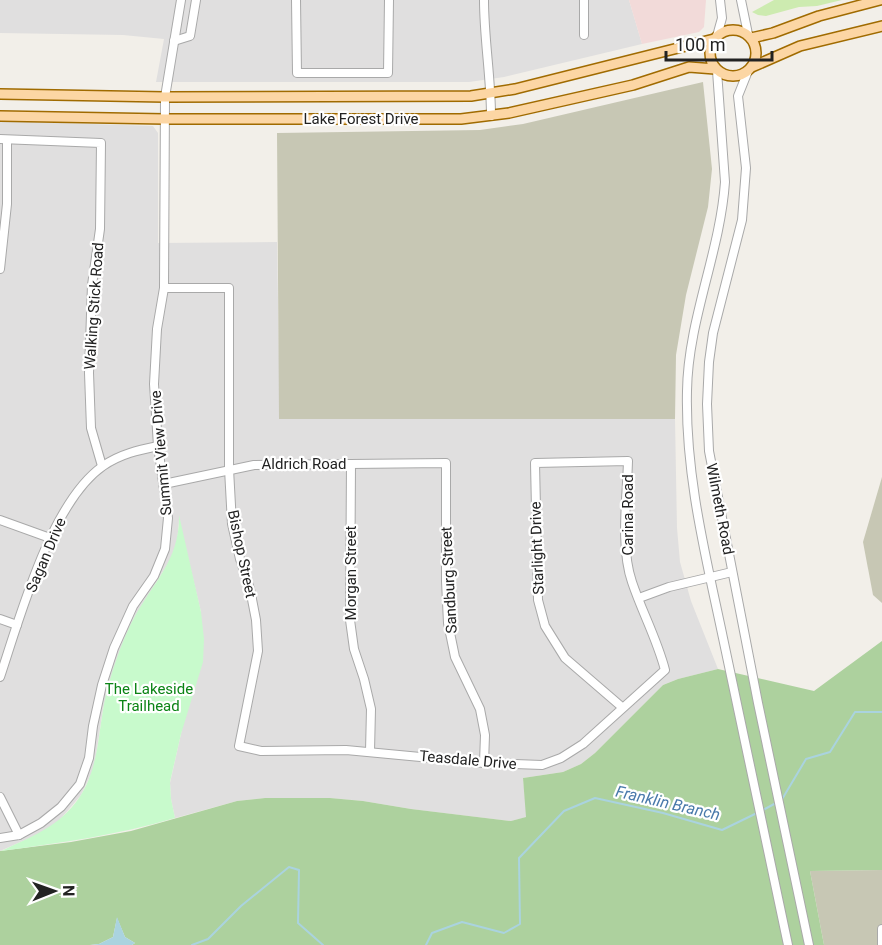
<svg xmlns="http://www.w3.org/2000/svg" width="882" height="945" font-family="Roboto,sans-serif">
  <rect width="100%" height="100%" fill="#f2efe9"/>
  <!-- residential -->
  <g fill="#e0dfdf">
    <polygon points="0,0 629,0 642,44 504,77 469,82 156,82 164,39 123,35 0,33"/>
    <polygon points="0,121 153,126 158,133 158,243 277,242 280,419 675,419 677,528 680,562 691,601 718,669 678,679 663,685 595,753 581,764 563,772 523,778 527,817 511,821 411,809 363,801 330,798 265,798 237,801 175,818 171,799 170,783 181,734 201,612 179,520 177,543 169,562 134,618 118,658 103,709 94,768 81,795 58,822 41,833 0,851"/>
  </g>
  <!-- commercial -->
  <polygon fill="#f2dad9" points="629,0 706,0 704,27 699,32 642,44"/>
  <!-- construction -->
  <g fill="#c7c7b4">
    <polygon points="703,82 712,169 708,207 686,295 676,355 675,419 279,419 277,133 480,130 523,124"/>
    <polygon points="882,477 882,603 873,595 863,542"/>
    <polygon points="882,870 882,945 824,945 810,871"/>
  </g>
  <!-- grass -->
  <polygon fill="#cdebb0" points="774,0 842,0 817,6 799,7 766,16 758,15 752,12"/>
  <!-- forest -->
  <polygon fill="#add19e" points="882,641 882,870 810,871 824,945 132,945 135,943 125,937 117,918 113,937 99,944 90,945 0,945 0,851 71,842 131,831 237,801 265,798 330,798 363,801 411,809 511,821 526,817 523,778 563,772 581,764 595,753 663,685 678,679 718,669 814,691"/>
  <!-- park -->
  <path fill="#c8facc" d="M 179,515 L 201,612 L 204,639 L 203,662 L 181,734 L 170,782 L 171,799 L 175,818 C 118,835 60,843 1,851 C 31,837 60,826 79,798 C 97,771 98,740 103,710 C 108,682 120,644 134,618 C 153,582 180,560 179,515 Z"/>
  <!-- water -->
  <polygon fill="#aad3df" points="117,917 125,937 135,943 132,945 90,945 99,944 113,937"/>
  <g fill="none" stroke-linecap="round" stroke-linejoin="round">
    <!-- stream -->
    <g stroke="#aad3df" stroke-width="2">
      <polyline points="781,801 806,759 830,752 855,712 882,712"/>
      <polyline points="763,810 776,803"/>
      <polyline points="192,945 208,939 241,906 289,867 299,870 298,923 323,945"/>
      <polyline points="426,945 432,933 462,922 504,933 520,924 519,858 564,811 595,798 663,813 722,830 757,813"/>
    </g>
    <!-- minor casing -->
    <g stroke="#a9a9a9" stroke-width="10">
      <g id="minor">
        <polyline points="296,0 297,73 388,73 389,0"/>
        <path d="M 484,0 C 484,39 491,77 491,116"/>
        <polyline points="584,0 584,35"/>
        <polyline points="741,0 748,34"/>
        <polyline points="717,36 722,18 720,0"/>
        <polyline points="174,41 190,36 196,0"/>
        <path d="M 717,71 L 725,182 C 720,253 688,320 687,391 C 685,475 706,557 723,638 C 744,740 767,843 788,945"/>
        <polyline points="748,71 738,96 746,168 742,220 713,333 709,362 707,404 709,451 758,703 809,945"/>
        <polyline points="0,139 101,143 100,229 92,285 89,373 91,428 102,466"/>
        <polyline points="0,269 7,204 7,140"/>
        <path d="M 164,288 L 229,288 L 229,469 L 232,524 L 240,559 L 250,589 L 256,620 L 258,651 L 239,746 L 261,751 L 346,750 L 484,763 L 542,765 L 561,758 L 583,744 L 665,670 C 657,639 642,612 632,582 C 620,547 627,498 628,461 L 535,463 L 538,600 L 545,626 L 565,658 L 623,708"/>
        <polyline points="351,464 350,620 354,649 364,679 371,709 370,751"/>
        <polyline points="164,484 254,465 446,463 446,581 448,623 455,657 480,709 485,735 484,763"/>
        <polyline points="0,520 50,538"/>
        <polyline points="639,598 669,587 732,572"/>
        <polyline points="0,619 17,625"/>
        <path d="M 0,677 C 20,617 51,502 103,466 C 120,454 139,450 158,446"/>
        <polyline points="0,797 19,835"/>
        <polyline points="0,838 19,835 41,823 61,807 80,784 89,758 93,726 102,685 114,648 133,606 154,576 165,549 168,518 158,446 154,384 157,329 164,288 165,97 181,0"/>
        <polyline points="882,945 882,929"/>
      </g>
    </g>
    <!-- major casing -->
    <g stroke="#a06b00" stroke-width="12">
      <g id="major">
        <circle cx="733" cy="53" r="23"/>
        <polyline points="751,38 773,33 819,16 880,0"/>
        <polyline points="752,67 800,46 882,26"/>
        <polyline points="0,94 165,97 471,96 515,89 714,39"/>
        <polyline points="0,116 165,119 461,119 509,113 633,85 689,67 715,69"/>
      </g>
    </g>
    <!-- minor -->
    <use href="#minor" stroke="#fff" stroke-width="8"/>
    <!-- major -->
    <use href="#major" stroke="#fcd6a4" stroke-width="9"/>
  </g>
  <g text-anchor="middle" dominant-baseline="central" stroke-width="4.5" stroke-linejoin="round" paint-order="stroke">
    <!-- street labels -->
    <g font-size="15" fill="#222" stroke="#fff">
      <text x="361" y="119">Lake Forest Drive</text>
      <text transform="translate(94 306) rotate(-86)">Walking Stick Road</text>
      <text transform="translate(161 453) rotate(-95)">Summit View Drive</text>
      <text x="304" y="464">Aldrich Road</text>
      <text transform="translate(720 509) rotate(79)">Wilmeth Road</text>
      <text transform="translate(628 515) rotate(-90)">Carina Road</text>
      <text transform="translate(537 548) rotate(-92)">Starlight Drive</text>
      <text transform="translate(242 554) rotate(78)">Bishop Street</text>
      <text transform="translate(46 555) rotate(-67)">Sagan Drive</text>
      <text transform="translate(351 573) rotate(-90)">Morgan Street</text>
      <text transform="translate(449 580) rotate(-93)">Sandburg Street</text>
      <text transform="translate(468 760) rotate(5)">Teasdale Drive</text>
    </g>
    <!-- park labels -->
    <g font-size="15" fill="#0c8416" stroke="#fff">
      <text x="149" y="689">The Lakeside<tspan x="149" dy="17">Trailhead</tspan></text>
    </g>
    <!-- water labels -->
    <g font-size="16" font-style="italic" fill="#4a7aab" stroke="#fff">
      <text transform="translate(668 803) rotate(13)">Franklin Branch</text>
    </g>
  </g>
  <!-- north arrow -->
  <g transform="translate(54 891) rotate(89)" stroke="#ffffff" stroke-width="4.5" paint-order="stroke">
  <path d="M0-4.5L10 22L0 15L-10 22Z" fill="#222222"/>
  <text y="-9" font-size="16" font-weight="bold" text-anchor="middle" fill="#222222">N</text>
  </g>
  <!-- scale -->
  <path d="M666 51v9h106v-9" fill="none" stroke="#222222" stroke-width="3"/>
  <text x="675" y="51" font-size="18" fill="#222222" stroke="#ffffff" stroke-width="4.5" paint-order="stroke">100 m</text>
</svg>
